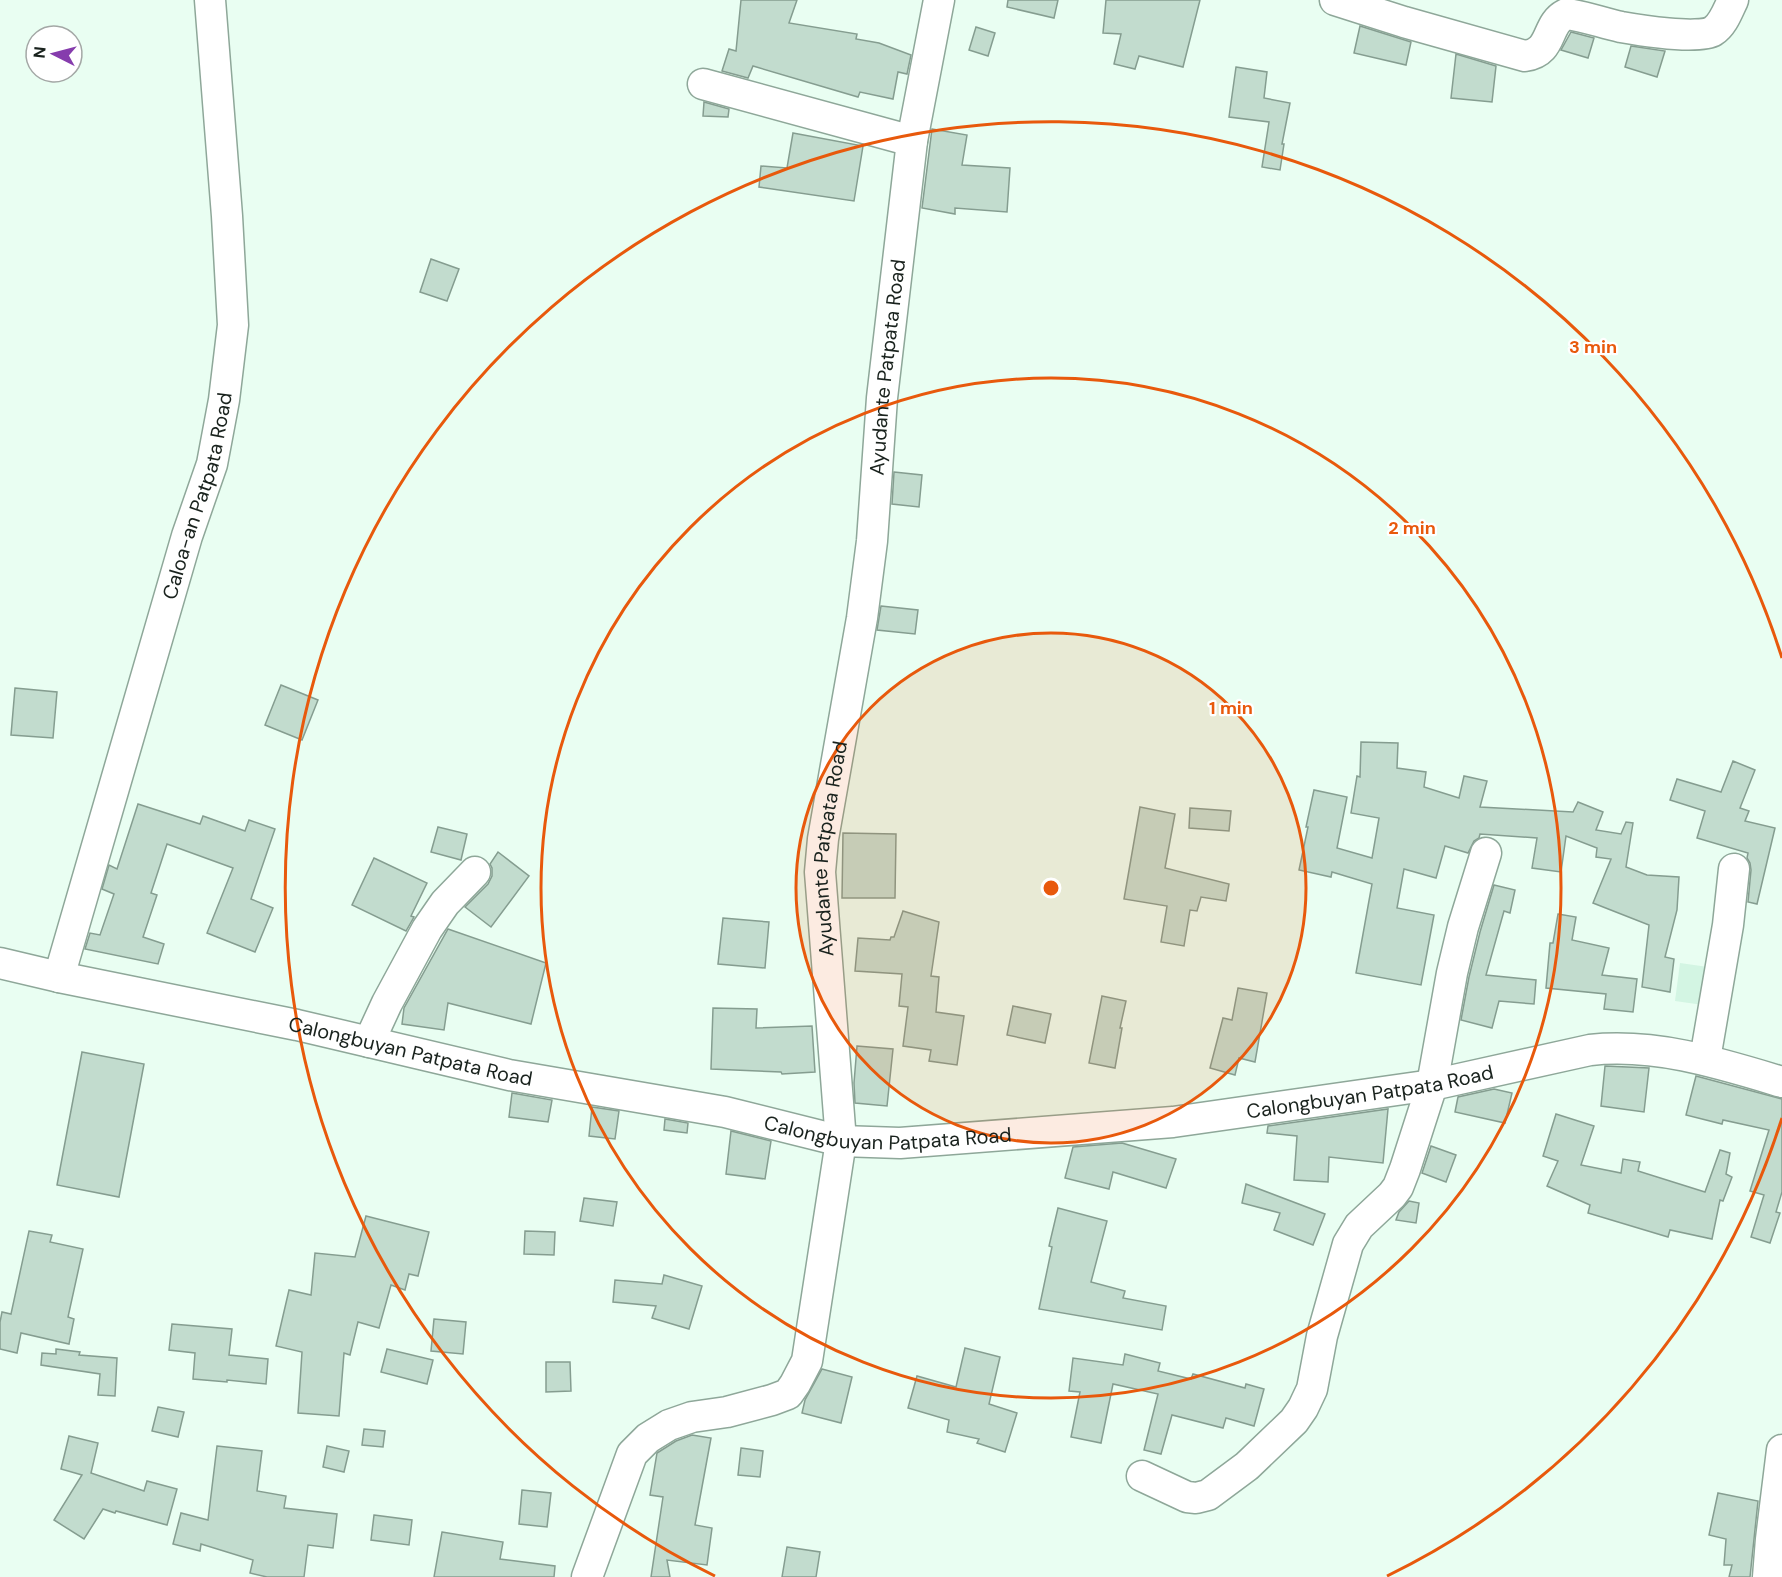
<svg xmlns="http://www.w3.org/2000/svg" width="1782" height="1577" font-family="'DM Sans',sans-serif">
  <rect width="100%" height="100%" fill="#e9fef2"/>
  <!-- built -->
  <polygon fill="#d3f5e3" points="1680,963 1708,967 1703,1005 1675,1001"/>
  <!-- building -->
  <g fill="#c2dcce" stroke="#859d90" stroke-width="1.5">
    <polygon points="741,0 797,0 789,23 857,34 856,39 879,43 911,55 907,74 898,72 893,99 860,92 858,97 753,66 748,78 722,71 729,49 736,51"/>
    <polygon points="1008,0 1058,0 1054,18 1007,7"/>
    <polygon points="1106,0 1200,0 1183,67 1139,56 1135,69 1114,64 1121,34 1103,33"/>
    <polygon points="1360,26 1411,42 1406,65 1354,53"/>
    <polygon points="976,27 995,33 988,56 969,50"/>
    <polygon points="1571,32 1594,38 1588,58 1561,50"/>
    <polygon points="1631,46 1665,51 1657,77 1625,67"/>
    <polygon points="1456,54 1496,66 1492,102 1451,98"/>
    <polygon points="1236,67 1267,72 1264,98 1290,103 1282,144 1284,144 1280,170 1262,167 1269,122 1229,117"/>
    <polygon points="704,102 729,109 728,117 703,116"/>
    <polygon points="932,129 967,135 962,165 1010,168 1007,212 955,208 955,214 922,208"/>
    <polygon points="793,133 863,146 854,201 759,187 761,166 787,168"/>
    <polygon points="431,259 459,269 447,301 420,292"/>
    <polygon points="894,472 922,475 919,507 892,504"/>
    <polygon points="881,606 918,610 915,634 877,630"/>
    <polygon points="281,685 318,700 302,740 265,725"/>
    <polygon points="15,688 57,692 53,738 11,735"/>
    <polygon points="1361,742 1398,743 1397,768 1426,772 1424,787 1459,798 1464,776 1487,781 1480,807 1573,812 1578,802 1603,812 1596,830 1621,834 1626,822 1633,823 1626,867 1647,875 1679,877 1677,910 1665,957 1674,959 1670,992 1642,987 1649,925 1593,903 1611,859 1596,857 1597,848 1566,836 1561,872 1532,868 1537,838 1480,834 1479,838 1474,841 1468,853 1445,846 1436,878 1404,869 1397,908 1434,915 1421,985 1356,973 1372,884 1332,872 1331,877 1299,870 1308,827 1306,827 1314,790 1347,797 1337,848 1372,858 1379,818 1351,813 1357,776 1360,777"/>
    <polygon points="1733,761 1755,770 1740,808 1749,811 1745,821 1775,828 1757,904 1748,902 1751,870 1750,863 1747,858 1748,853 1697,838 1705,811 1670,800 1677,779 1721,792"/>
    <polygon points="138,804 200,824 203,816 245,831 249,820 275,829 251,899 273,908 255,952 207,933 233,868 167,844 151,893 157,895 143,937 164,944 158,964 85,949 90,933 100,935 114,894 102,889 109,865 117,869"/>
    <polygon points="1140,807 1175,814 1165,868 1229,884 1226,901 1201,897 1197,911 1190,910 1184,946 1161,942 1167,906 1124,899"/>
    <polygon points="1190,808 1231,811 1229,831 1189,828"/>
    <polygon points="438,827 467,834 461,860 431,852"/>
    <polygon points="843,833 896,834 895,898 842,898"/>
    <polygon points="498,852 529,876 491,927 465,907 488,884 492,876 492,868 490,864"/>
    <polygon points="374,858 427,883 411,916 414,917 406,931 352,905"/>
    <polygon points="1494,885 1515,890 1510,913 1504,911 1486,975 1536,980 1534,1004 1499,1001 1492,1028 1461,1020 1469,977 1480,932"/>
    <polygon points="903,911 939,922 931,976 939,977 936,1012 964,1016 957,1065 929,1061 931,1050 903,1046 908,1007 899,1006 902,974 855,971 858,938 890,940 891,937 894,937"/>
    <polygon points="1558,914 1576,917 1572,940 1609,948 1602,975 1637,979 1633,1012 1604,1009 1606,994 1546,988 1550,943 1553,943"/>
    <polygon points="723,918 769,922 765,968 718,964"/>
    <polygon points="448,929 546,963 531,1024 448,1003 444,1030 402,1024 404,1008"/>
    <polygon points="1238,988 1267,993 1255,1062 1239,1058 1235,1075 1210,1068 1223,1018 1232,1020"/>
    <polygon points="1102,996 1126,1001 1120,1028 1122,1028 1115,1068 1089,1063"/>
    <polygon points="1013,1006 1051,1014 1045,1043 1007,1035"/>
    <polygon points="713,1008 757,1009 756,1028 812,1026 815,1072 782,1074 781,1072 711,1069"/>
    <polygon points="857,1046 893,1049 887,1106 855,1103 854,1083"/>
    <polygon points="82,1052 144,1064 119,1197 57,1185"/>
    <polygon points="1605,1066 1649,1068 1644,1112 1601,1106"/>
    <polygon points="1696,1076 1782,1099 1782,1192 1776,1212 1780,1213 1770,1243 1751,1237 1764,1195 1750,1191 1769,1130 1723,1120 1722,1124 1686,1115"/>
    <polygon points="1494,1089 1512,1093 1505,1123 1455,1112 1458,1097"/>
    <polygon points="512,1093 552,1100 548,1122 509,1117"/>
    <polygon points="592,1107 619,1111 615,1139 589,1136"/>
    <polygon points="1388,1109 1383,1163 1329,1157 1328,1182 1294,1180 1297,1136 1267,1133 1268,1126"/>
    <polygon points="1556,1114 1594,1126 1581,1165 1621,1173 1623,1159 1640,1162 1638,1171 1705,1192 1720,1150 1730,1153 1726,1174 1732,1177 1723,1201 1720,1200 1712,1239 1670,1230 1668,1237 1588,1213 1590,1205 1547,1186 1558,1161 1543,1156"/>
    <polygon points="665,1119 688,1123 687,1133 664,1130"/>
    <polygon points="731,1131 771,1141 765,1179 726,1174"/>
    <polygon points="1122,1143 1176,1159 1166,1188 1113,1172 1109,1189 1065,1178 1073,1147"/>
    <polygon points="1431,1146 1456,1155 1446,1182 1422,1173"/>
    <polygon points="1246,1184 1325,1214 1313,1245 1274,1230 1280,1213 1242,1203"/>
    <polygon points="584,1198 617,1202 613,1226 580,1221"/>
    <polygon points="1409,1201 1419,1203 1416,1223 1396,1220 1399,1212"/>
    <polygon points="1058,1208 1107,1221 1091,1282 1125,1291 1123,1298 1166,1306 1162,1330 1039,1309 1052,1247 1049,1246"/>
    <polygon points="366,1216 429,1232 418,1276 409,1274 405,1290 391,1285 379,1328 358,1322 350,1355 344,1353 339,1416 298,1413 302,1352 276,1346 289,1290 311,1295 315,1253 355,1257"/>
    <polygon points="29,1231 52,1235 50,1242 83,1249 68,1317 74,1319 69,1344 21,1333 17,1353 0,1349 0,1322 2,1312 11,1314"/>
    <polygon points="525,1231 555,1232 554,1255 524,1254"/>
    <polygon points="664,1275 702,1286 689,1329 652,1318 656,1306 613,1302 615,1280 662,1284"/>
    <polygon points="434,1319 466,1322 463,1354 431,1351"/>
    <polygon points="172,1324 232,1329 229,1355 268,1359 266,1384 227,1380 227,1382 193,1379 195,1353 169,1350"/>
    <polygon points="965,1348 1000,1357 989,1404 1017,1413 1005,1452 977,1443 979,1439 947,1432 949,1420 908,1408 917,1376 956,1387"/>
    <polygon points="56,1349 80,1352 79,1355 117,1358 115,1396 98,1395 100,1374 41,1365 42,1353 56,1354"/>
    <polygon points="387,1349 433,1360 427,1384 381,1372"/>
    <polygon points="1125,1354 1160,1363 1158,1371 1191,1379 1193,1374 1245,1388 1246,1384 1264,1389 1254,1426 1226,1418 1223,1428 1172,1415 1161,1454 1144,1450 1158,1394 1113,1384 1101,1443 1071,1437 1080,1392 1069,1391 1073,1358 1123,1365"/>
    <polygon points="546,1362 570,1362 571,1391 546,1392"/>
    <polygon points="822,1369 852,1377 841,1423 802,1413 805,1400"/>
    <polygon points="158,1407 184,1412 178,1437 152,1431"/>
    <polygon points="364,1429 385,1431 383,1447 362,1445"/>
    <polygon points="692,1435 711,1438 695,1525 712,1528 707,1565 667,1560 670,1577 651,1577 663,1497 650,1495 657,1453 676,1441"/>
    <polygon points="69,1436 98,1443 91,1473 144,1491 147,1481 177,1489 167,1525 116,1511 115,1513 103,1509 84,1539 54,1520 82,1475 61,1469"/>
    <polygon points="217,1446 262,1451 257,1491 286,1496 284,1508 337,1514 333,1548 308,1545 304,1577 267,1577 250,1573 253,1560 201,1544 200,1551 173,1544 181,1513 208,1520"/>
    <polygon points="327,1446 349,1451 344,1472 323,1467"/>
    <polygon points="741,1448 763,1451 760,1477 738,1475"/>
    <polygon points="522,1490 551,1493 547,1527 519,1524"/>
    <polygon points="1718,1493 1758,1501 1750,1577 1729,1577 1732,1565 1724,1565 1726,1539 1709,1535"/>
    <polygon points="374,1515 412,1520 409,1545 371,1540"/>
    <polygon points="442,1532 503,1542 500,1559 555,1566 554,1577 434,1577"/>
    <polygon points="787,1547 820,1552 816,1577 782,1577"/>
  </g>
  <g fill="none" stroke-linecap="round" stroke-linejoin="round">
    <!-- minor casing -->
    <g stroke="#8ea799" stroke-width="33">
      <g id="minor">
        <path d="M 1335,0 L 1404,22 L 1525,56 C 1554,52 1545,24 1566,14 C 1585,16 1602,23 1621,27 C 1638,30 1699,40 1713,31 C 1723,25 1728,10 1733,0"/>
        <polyline points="703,84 912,141"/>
        <path id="s1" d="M 0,963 L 59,977 L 297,1025 L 509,1075 L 725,1112 L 841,1141 L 900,1143 L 1173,1122 L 1432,1085 L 1590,1050 C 1656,1043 1719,1063 1782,1082"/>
        <path id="s2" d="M 59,977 L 187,536 L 212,464 L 224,400 L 233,325 L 227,216 L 210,0"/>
        <polyline points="369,1042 387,1003 427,929 445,903 475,872"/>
        <polyline points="1705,1059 1728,925 1734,869"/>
        <polyline points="1142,1476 1187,1497 1196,1498 1208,1495 1247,1466 1294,1421 1303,1408 1312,1389 1322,1336 1348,1244 1359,1226 1392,1195 1398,1187 1405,1169 1432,1085 1452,973 1463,927 1486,853"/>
        <path id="s3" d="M 587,1577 L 632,1454 L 648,1438 L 669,1425 L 692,1417 L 727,1412 L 772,1400 L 788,1394 L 795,1384 L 807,1361 L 841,1141 L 820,872 L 823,839 L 862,618 L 872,541 L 882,398 L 912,141 L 939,0"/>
        <polyline points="1768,1577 1771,1539 1782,1450"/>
      </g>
    </g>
    <!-- minor -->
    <use href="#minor" stroke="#fff" stroke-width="30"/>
  </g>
  <!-- distance rings -->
  <circle cx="1051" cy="888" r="255" fill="#e8590c" fill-opacity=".12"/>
  <g fill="none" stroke="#e8590c" stroke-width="3">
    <circle cx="1051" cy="888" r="255"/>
    <circle cx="1051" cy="888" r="510"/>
    <path d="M1782 1118A766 766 0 0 1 1387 1576M715 1576A766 766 0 1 1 1782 658"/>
  </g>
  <g text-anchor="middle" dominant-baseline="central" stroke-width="4.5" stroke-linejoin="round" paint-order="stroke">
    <!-- street labels -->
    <g font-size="20" fill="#19221d" stroke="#fff">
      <text stroke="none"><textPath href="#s3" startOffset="1342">Ayudante Patpata Road</textPath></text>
      <text stroke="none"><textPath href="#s2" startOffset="501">Caloa-an Patpata Road</textPath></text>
      <text stroke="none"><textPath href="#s3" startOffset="856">Ayudante Patpata Road</textPath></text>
      <text stroke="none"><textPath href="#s1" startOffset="420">Calongbuyan Patpata Road</textPath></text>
      <text stroke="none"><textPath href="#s1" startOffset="1392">Calongbuyan Patpata Road</textPath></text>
      <text stroke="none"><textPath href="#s1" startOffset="906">Calongbuyan Patpata Road</textPath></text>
    </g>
  </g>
  <circle cx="1051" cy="888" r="9" fill="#e8590c" stroke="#fff" stroke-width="3"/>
  <g font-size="18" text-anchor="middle" font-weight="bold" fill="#e8590c" stroke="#fff" stroke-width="4.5" stroke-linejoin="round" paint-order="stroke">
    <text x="1593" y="353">3 min</text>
    <text x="1412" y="534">2 min</text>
    <text x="1231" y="714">1 min</text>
  </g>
  <!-- north arrow -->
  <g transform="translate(54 54) rotate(276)"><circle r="28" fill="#ffffff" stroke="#a3a7a5" stroke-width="1.5"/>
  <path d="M0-4.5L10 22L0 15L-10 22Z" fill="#863cad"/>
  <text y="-9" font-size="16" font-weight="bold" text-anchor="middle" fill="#19221d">N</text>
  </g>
</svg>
